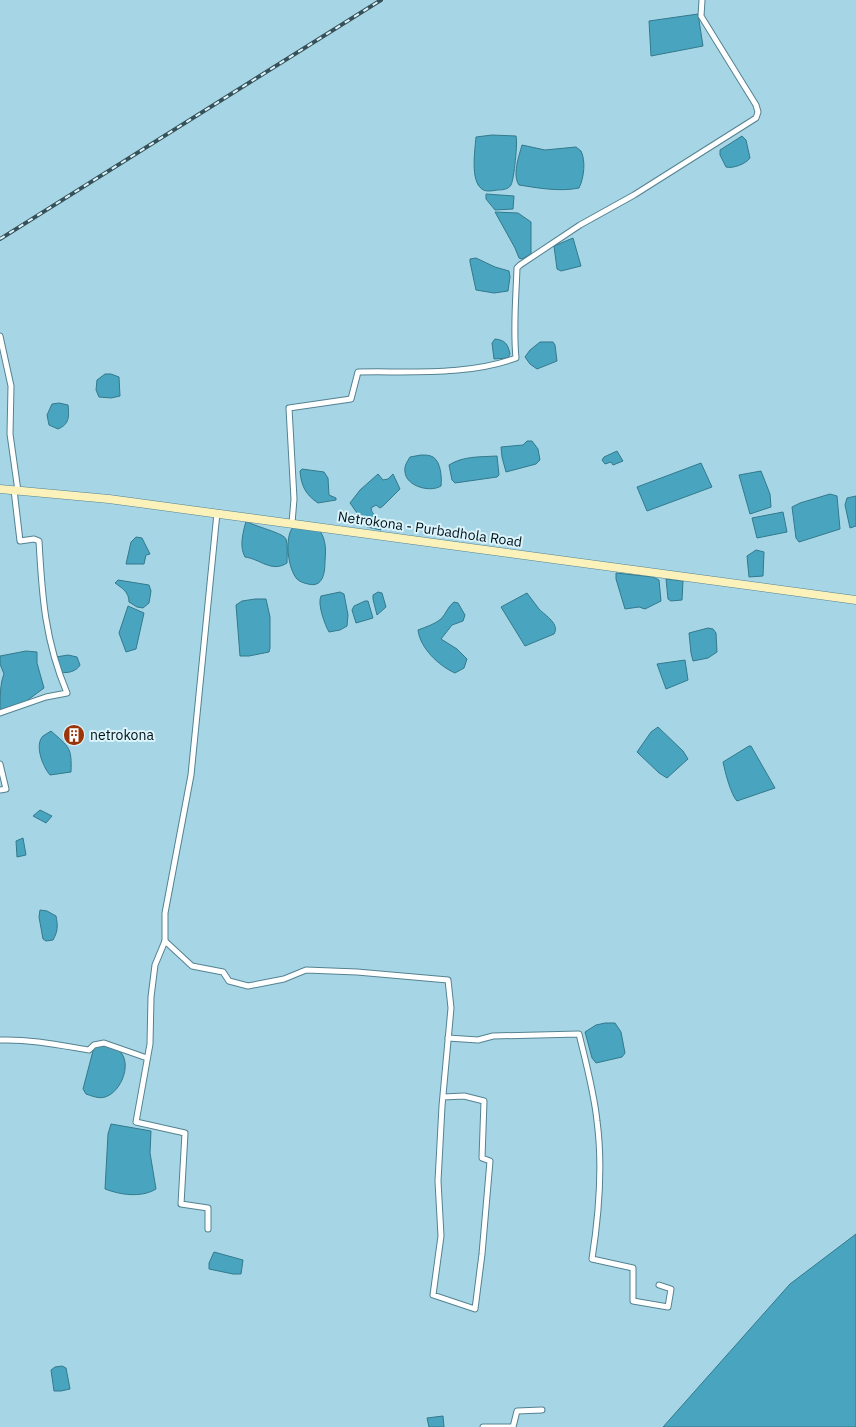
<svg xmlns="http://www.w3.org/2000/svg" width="856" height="1427" font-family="'IBM Plex Sans',sans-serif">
  <rect width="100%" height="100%" fill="#a6d6e6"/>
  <!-- water -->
  <g fill="#49a5bf" stroke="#33798c">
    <polygon points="698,14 703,46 651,56 649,21"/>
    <path d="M 492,135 L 516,136 C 518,141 514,180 511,185 C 508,190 501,190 497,190 C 492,191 485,192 482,189 C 470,181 475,150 476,137 Z"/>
    <path d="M 742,136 L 746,140 L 750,158 C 746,164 732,169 726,167 L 720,155 L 720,150 Z"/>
    <path d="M 522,145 L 545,150 L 576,147 L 581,151 C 586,161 584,178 579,188 C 560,192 538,188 519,185 C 512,175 519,156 522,145 Z"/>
    <polygon points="486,194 514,196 513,209 495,210 486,199"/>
    <polygon points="495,212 518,213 531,222 531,254 522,259 519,258 515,248"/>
    <polygon points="573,238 581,266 561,271 557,269 554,246"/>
    <polygon points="476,258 495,267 509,271 510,277 508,291 494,293 476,290 470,262 470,259"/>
    <path d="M 495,339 C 505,340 508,344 510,354 L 508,358 L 494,359 L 492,343 Z"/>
    <polygon points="540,342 553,342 555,345 557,361 537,369 530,364 525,357 530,350"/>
    <polygon points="105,374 111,374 119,377 120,396 111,398 99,397 96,390 97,380"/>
    <path d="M 59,403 L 68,405 C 69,416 70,424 58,429 L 49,425 L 47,415 L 52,404 Z"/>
    <polygon points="527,441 532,441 538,449 540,460 536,464 506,472 502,457 501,447 523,445"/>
    <polygon points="617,451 623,461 613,465 611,462 605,464 602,460 604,457"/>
    <path d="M 421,455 C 425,455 430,455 433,457 C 441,462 442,478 441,486 C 430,493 406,486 405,472 C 404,466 407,462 410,457 Z"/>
    <path d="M 497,456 L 499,475 L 497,477 L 455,483 L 452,480 L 449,465 C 463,456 480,457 497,456 Z"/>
    <polygon points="701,463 712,487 647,511 637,487"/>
    <path d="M 302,469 L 324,472 L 328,478 L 329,495 L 336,498 L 336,500 L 318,503 C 306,495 301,486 300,471 Z"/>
    <polygon points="761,471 770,494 771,507 750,514 739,475"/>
    <path d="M 378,474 L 383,480 L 388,479 L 393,474 L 400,489 L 383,506 L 380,508 L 376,505 L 371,508 C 372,514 374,513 376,517 C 379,520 378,526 381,530 L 367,527 L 350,503 L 360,490 Z"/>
    <polygon points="830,494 837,496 840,529 799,542 796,538 792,507 800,503"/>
    <polygon points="856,496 856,526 850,528 845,505 847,498"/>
    <polygon points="783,512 787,532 757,538 752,518"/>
    <path d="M 246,521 C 253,526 284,533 286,539 C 288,546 287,556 287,563 C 272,573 260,559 245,557 C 239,546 243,533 246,521 Z"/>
    <path d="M 293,527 L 320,531 C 326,540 326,550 325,561 C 325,573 323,588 308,584 C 304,583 300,582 297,579 C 288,569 284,538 293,527 Z"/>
    <polygon points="136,537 142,538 150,554 146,555 144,564 126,564 131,542"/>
    <polygon points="756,550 764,552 763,576 749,577 747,556"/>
    <polygon points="616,573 653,577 659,580 661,601 645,609 639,607 625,609 616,579"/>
    <polygon points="666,579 683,581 682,600 671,601 668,599"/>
    <path d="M 118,580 L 149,585 L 151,591 L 149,603 L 143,608 L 137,607 L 129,602 C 129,592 122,588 115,583 Z"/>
    <path d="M 340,592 L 344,594 L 348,615 L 347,626 L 340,630 L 329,632 C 325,625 317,604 321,596 Z"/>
    <polygon points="378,592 382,593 386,607 377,615 373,599 373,595"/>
    <path d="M 527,593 C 531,598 535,604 539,609 C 546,616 560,624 554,634 L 525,646 L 501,607 Z"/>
    <polygon points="255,599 266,599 270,617 270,648 269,652 249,656 240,656 236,605 242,601"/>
    <polygon points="365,601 368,601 373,618 356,623 352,610 354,606"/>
    <path d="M 454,602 L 458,603 L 465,615 L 463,621 L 452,625 L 441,639 L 457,649 L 467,659 L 464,668 L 455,673 C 439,666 420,648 418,630 C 426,627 435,624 441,619 C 446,614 448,606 454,602 Z"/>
    <polygon points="128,606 144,613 136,649 126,652 119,633"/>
    <polygon points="708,628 713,629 716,633 717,652 708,658 693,661 691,653 689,633"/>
    <path d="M 26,651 L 37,652 L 37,663 L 44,688 L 25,702 L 0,710 C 0,699 0,683 4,674 L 0,664 L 0,656 Z"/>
    <path d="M 68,655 L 77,657 L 80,665 C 77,671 67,674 61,672 L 56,657 Z"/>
    <polygon points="685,660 688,680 666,689 657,664"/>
    <polygon points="658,727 683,751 688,759 667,778 659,773 637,752 651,732"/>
    <path d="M 51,731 C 69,747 72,747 71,772 L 50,775 C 43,767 34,745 43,736 C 46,734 48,733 51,731 Z"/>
    <path d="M 749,746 L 751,746 L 775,788 L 737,801 C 731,795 725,772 723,762 Z"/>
    <polygon points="40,810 52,816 46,823 33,816"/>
    <polygon points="23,838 26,855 17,857 16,841"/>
    <path d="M 40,910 L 47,911 L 56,916 C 58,926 58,931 53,940 L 46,941 L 43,939 L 39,917 Z"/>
    <polygon points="605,1023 615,1023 621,1032 625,1053 622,1057 596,1063 592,1058 585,1032 596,1025"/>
    <path d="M 98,1044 C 104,1046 113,1046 117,1049 C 134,1060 122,1092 105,1097 C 99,1099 92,1096 86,1094 L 83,1089 L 94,1047 Z"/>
    <path d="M 111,1124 L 151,1131 L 150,1153 L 156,1189 C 141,1198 121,1195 105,1189 L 108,1134 Z"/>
    <polygon points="856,1234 856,1427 663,1427 790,1284"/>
    <polygon points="214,1252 243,1260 241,1274 233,1274 209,1269 209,1263"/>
    <polygon points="62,1366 66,1368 70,1389 61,1391 54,1391 51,1370 55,1367"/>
    <polygon points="443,1416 444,1427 429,1427 427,1418"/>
  </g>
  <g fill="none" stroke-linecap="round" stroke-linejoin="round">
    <!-- street casing -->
    <g stroke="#548291" stroke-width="7">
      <g id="street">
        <polyline points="0,336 11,386 10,434 18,491"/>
        <path d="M 292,523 L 294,499 L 289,408 L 351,399 L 358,372 C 410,371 467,376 516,358 C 513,328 516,298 517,268 L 520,265 L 580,225 L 634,195 L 756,118 L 758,112 L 756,105 L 701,16 L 702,0"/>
        <path d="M 0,713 L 46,697 L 67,693 C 45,641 42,596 39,541 L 34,539 L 20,541 L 14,490"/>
        <polyline points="0,764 6,789 0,790"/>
        <polyline points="165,941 192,966 223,972 229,981 248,986 284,979 306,970 357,972 448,980 451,1008 442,1106 438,1181 441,1236 433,1295 475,1309 482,1254 490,1161 482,1158 484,1101 464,1096 443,1097"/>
        <path d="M 448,1038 L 478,1040 L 493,1036 L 579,1034 C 586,1063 594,1092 597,1121 C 603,1166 599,1214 592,1259 L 633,1268 L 633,1301 L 668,1307 L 671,1289 L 659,1285"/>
        <path d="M 0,1040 C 30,1039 59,1045 89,1050 L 94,1045 L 104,1043 L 147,1058"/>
        <polyline points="208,1229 208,1208 181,1204 185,1133 136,1122 150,1044 151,997 155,965 165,941 165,913 191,775 217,513"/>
        <polyline points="483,1427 512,1427"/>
        <polyline points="513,1427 517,1411 542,1410"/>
      </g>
    </g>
    <!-- secondary casing -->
    <g stroke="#548291" stroke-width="9">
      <polyline id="secondary" points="0,489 109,499 856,600"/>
    </g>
    <!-- street -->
    <use href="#street" stroke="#fff" stroke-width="5"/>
    <!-- secondary -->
    <use href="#secondary" stroke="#faf2ba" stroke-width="8"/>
    <!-- rail casing -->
    <g stroke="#365159" stroke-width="4">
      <polyline id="rail" points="0,239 381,0"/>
    </g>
    <!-- rail -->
    <use href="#rail" stroke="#dbf3fb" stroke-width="2" stroke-dasharray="5.5" stroke-linecap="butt"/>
  </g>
  <!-- icons -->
  <defs>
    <g id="building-disc" transform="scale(1.125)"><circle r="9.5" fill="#9b3508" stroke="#dbf3fb"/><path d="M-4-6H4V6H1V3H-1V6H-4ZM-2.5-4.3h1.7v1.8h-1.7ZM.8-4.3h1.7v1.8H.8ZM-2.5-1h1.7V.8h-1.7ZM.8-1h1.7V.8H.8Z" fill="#fff"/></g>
  </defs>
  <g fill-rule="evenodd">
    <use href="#building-disc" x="74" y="735"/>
  </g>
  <g text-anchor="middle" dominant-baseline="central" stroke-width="4" stroke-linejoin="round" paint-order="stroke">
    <!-- street labels -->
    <g font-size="14" fill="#011116" stroke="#dbf3fb">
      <text transform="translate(430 529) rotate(8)">Netrokona - Purbadhola Road</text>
    </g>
    <!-- poi labels -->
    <g font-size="14" fill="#011116" stroke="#dbf3fb" text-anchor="start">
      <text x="90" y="735">netrokona</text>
    </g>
  </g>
</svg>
